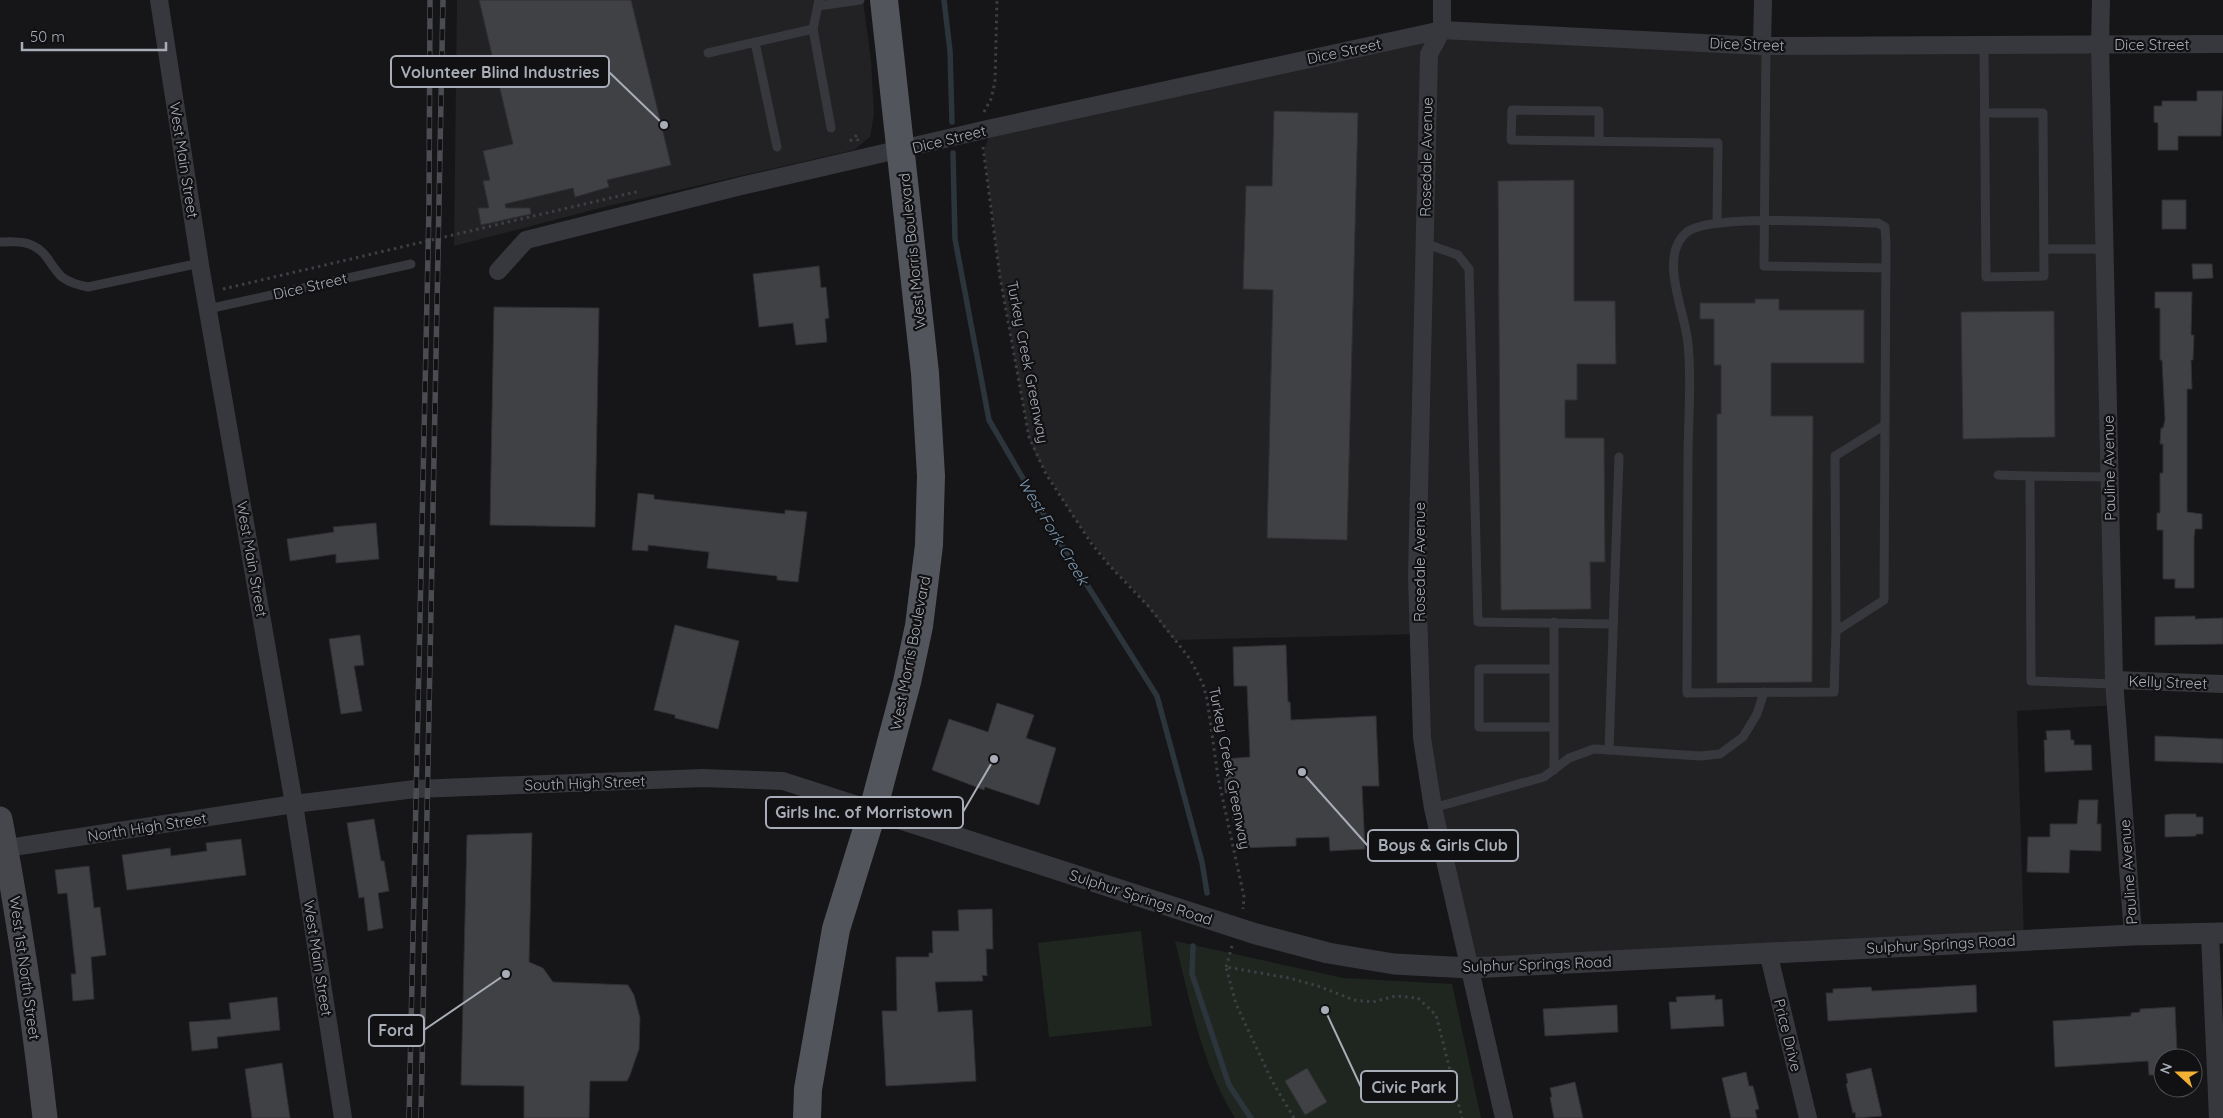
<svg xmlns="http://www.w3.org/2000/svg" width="2223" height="1118" font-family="Quicksand,sans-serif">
  <rect width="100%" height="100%" fill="#161618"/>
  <!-- built -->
  <g fill="#222225">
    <polygon points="457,0 863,0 871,61 874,114 870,137 854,150 604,207 454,246"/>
    <polygon points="1442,30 2100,44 2116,705 2017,711 2024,940 1469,968 1433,808 1419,634 1174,640 1136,592 1109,565 1073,516 1036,456 1029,437 1000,277 984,151 992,128"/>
  </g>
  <!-- green -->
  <g fill="#1e261f">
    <polygon points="1141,931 1152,1026 1049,1037 1038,943"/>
    <path d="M 1175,941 L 1343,978 L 1452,984 L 1481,1118 L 1235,1118 C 1202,1065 1190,1002 1175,941 Z"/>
  </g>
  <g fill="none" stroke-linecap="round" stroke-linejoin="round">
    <!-- stream -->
    <g stroke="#2c353c" stroke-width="5.5">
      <polyline points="944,0 950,51 952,122"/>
      <polyline points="953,153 955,239 989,420 1060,542 1157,696 1202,862 1207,893"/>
      <polyline points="1193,946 1192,974 1229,1085 1251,1118"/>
    </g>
  </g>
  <!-- building -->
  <g fill="#404145" stroke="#303034">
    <polygon points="479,0 631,0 671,165 607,180 609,187 575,197 573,188 505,204 506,208 530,208 531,214 481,225 478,208 489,208 483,181 490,180 483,151 513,144"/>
    <polygon points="2197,91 2223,91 2221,136 2178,136 2178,150 2158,150 2158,123 2154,122 2154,106 2162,106 2162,101 2197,101"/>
    <polygon points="1274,111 1358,113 1347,540 1267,538 1273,290 1243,289 1246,186 1272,186"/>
    <polygon points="1574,180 1574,301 1615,301 1616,364 1577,364 1577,400 1565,400 1565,438 1604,438 1605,562 1590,562 1591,609 1501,610 1498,181"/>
    <rect x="2162" y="200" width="24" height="29"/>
    <polygon points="2192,264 2212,264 2213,278 2193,279"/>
    <polygon points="819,266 821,288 826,287 829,318 825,319 827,342 796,345 793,323 759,327 753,274"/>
    <polygon points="2155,292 2192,292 2191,335 2194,335 2193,360 2191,360 2192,389 2187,389 2187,512 2202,514 2202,529 2195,529 2194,538 2194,588 2175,588 2175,579 2163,579 2163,530 2157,530 2157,513 2160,513 2160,473 2163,473 2163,444 2160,444 2161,428 2163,428 2165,420 2162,360 2160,360 2160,308 2155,308"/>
    <polygon points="1755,299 1779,299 1779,310 1864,310 1864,363 1771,363 1771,416 1813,416 1812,682 1717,683 1717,414 1721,414 1721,365 1714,365 1714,319 1700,319 1700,303 1755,303"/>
    <polygon points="494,307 599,308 595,527 490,525"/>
    <polygon points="2054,311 2055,437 1963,439 1961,312"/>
    <polygon points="638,493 654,495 654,499 785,514 785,510 807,512 798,582 777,580 777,576 707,568 709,552 648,545 648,551 632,550"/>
    <polygon points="376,523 379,559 336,563 336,554 290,561 287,539 334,532 333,527"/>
    <polygon points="2195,616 2195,619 2223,618 2223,644 2155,645 2155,617"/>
    <polygon points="675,625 739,641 718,729 675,718 675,715 654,710"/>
    <polygon points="360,635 364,665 354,666 362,711 341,714 329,639"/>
    <polygon points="1286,645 1288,702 1290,702 1291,720 1376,716 1379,786 1362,786 1365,849 1330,851 1329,837 1296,838 1296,846 1240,848 1238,821 1233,822 1232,793 1225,793 1224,759 1250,757 1247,686 1234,686 1233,647"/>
    <polygon points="997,703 1034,715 1026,738 1056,748 1039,805 985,787 984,790 932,770 949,719 988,732"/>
    <polygon points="2070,730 2071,740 2074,740 2074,745 2091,745 2092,770 2045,772 2044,740 2047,740 2046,731"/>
    <polygon points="2155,736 2223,739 2223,763 2155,761"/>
    <polygon points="2079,800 2098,800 2097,824 2101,824 2101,851 2070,850 2069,873 2027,872 2028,837 2050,837 2050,824 2077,824"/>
    <polygon points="2171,814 2196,814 2196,817 2203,817 2203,834 2196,834 2196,836 2165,837 2165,815"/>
    <polygon points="374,819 381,861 384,861 389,891 378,893 383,928 368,931 364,897 359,898 347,823"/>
    <polygon points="532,833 529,962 543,968 553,982 628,985 634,995 640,1018 639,1049 630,1075 627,1081 590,1081 589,1118 524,1118 524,1086 461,1085 467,835"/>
    <polygon points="241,839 246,875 127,890 122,855 170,848 171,856 207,851 206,843"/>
    <polygon points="89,866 94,908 100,907 106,955 91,957 94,999 73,1001 71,974 76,974 67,893 58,894 55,870"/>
    <polygon points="992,909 993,949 986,949 987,976 982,975 983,981 935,982 938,1012 972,1010 976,1081 886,1086 882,1011 897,1011 896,957 929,957 929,953 933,953 932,931 959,931 958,910"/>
    <polygon points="1976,985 1977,1012 1828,1021 1826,993 1833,993 1833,989 1871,987 1872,991"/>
    <polygon points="1715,995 1715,1000 1722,999 1724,1026 1671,1029 1669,1002 1677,1002 1676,997"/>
    <polygon points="277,997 280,1030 217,1037 218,1048 192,1051 189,1022 231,1019 229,1003"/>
    <polygon points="1617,1005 1618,1032 1545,1036 1543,1009"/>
    <polygon points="2175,1007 2177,1051 2175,1051 2175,1058 2163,1058 2163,1075 2149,1075 2148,1061 2055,1067 2053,1021 2131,1016 2131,1013 2140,1012 2140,1009"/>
    <polygon points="282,1063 290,1118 252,1118 245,1069"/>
    <polygon points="1307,1068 1327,1102 1305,1115 1285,1081"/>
    <polygon points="1871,1068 1882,1116 1856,1118 1855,1112 1853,1113 1846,1084 1848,1083 1846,1074"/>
    <polygon points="1746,1072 1749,1086 1753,1086 1759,1109 1755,1110 1757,1118 1731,1118 1722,1078"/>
    <polygon points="1575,1082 1583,1118 1554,1118 1550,1097 1552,1097 1550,1088"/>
  </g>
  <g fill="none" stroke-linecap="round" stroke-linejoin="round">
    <!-- path -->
    <g stroke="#3d3f44" stroke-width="3" stroke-dasharray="2.5 4" stroke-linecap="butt">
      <polyline points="984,112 991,99 995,82 997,0"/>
      <polyline points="850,141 857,135 858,141"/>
      <polyline points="983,147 1000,277 1029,437 1046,474 1091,543 1109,565 1150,608 1190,659 1203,684 1207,699 1218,777 1244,897 1243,909"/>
      <polyline points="223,289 640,191"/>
      <polyline points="1226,967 1232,946"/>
      <polyline points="1294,1118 1272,1081 1236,1004 1226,967 1289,978 1318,986 1354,1000 1373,1002 1395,996 1418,998 1436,1015 1462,1118"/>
    </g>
    <!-- service -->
    <g stroke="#37383d" stroke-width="9">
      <polyline points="819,0 813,29 831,128"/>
      <polyline points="818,6 860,0"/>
      <polyline points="755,42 777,147"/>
      <polyline points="1984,45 1986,277 2044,276 2043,113 1985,113"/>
      <polyline points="1766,46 1764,266 1886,268"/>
      <polyline points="708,53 813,29"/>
      <polyline points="1599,141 1599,111 1512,110 1511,140 1718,143 1717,223"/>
      <path d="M 0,242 C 20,241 36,241 48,259 C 52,265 57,273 62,277 C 70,283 79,285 88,287 L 200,263"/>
      <polyline points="1424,243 1458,255 1469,269 1478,622 1613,624"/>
      <polyline points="2044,249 2105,249"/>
      <polyline points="208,309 411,264"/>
      <polyline points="1998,475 2030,476"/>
      <polyline points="2110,477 2030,476 2031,681 2114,684"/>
      <path d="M 1836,631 L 1884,600 L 1886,243 L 1885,227 L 1878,223 C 1842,223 1711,213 1687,232 C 1657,256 1686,314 1688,344 C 1692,380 1688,421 1688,458 C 1688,536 1687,614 1687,693 L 1834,692 L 1836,631 L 1836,626 L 1835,456 L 1885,425"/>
      <polyline points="1554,727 1479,727 1479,669 1554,669"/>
      <polyline points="1609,750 1619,457"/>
      <polyline points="1554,770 1554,622"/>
      <polyline points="1433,808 1544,777 1569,758 1594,749 1700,756 1720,754 1743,737 1757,714 1764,692"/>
    </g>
    <!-- minor -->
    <g stroke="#37383d" stroke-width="18">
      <polyline points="159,0 201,271 294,804 343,1118"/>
      <polyline points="1442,0 1442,30 1429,54 1417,577 1422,738 1433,808 1504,1118"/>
      <polyline points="2101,0 2100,44 2114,680 2133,935"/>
      <polyline points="1762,46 1763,0"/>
      <polyline points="498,271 526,240 741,186 992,128 1442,30 1762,46 2223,44"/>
      <polyline points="2114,680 2223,684"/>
      <polyline points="0,849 294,804 415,789 703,778 783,781 873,810"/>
      <polyline points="2210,934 2218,1118"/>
      <polyline points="1768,952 1808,1118"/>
    </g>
    <!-- tertiary -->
    <polyline stroke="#37383d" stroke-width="21" points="873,810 1256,934 1328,953 1394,964 1469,968 2133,935 2223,933"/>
    <!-- secondary -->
    <path stroke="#45474d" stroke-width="25" d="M 0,819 C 19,918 34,1018 45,1118"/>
    <!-- primary -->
    <polyline stroke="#53555c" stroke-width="28" points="807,1118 808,1089 836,929 873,810 907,682 919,626 929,545 931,476 925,373 884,0"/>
    <!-- rail casing -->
    <g stroke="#4a4c52" stroke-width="5.5">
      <g id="rail">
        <polyline points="409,1118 429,208 430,0"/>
        <polyline points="421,1118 443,0"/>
      </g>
    </g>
    <!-- rail -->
    <use href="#rail" stroke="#111113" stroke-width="4" stroke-dasharray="11" stroke-linecap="butt"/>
  </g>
  <g text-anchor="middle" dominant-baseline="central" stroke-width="4.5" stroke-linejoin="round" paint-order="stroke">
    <!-- street labels -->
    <g font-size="15" fill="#a8adb8" stroke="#111113">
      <text transform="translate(1747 44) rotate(2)">Dice Street</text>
      <text x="2152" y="44">Dice Street</text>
      <text transform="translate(1344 51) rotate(-12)">Dice Street</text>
      <text transform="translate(949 139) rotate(-14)">Dice Street</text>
      <text transform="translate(1426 157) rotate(-89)">Rosedale Avenue</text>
      <text transform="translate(184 160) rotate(81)">West Main Street</text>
      <text transform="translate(912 251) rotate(-96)">West Morris Boulevard</text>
      <text transform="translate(310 286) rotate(-13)">Dice Street</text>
      <text transform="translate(1028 362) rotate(79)">Turkey Creek Greenway</text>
      <text transform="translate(2109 468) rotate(-91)">Pauline Avenue</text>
      <text transform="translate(252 559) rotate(80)">West Main Street</text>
      <text transform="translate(1419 562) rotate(-90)">Rosedale Avenue</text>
      <text transform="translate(910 653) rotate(-79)">West Morris Boulevard</text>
      <text transform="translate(2168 682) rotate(2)">Kelly Street</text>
      <text transform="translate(1230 768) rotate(79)">Turkey Creek Greenway</text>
      <text transform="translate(585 783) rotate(-2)">South High Street</text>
      <text transform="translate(147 827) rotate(-9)">North High Street</text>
      <text transform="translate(2128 872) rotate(-94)">Pauline Avenue</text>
      <text transform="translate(1141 897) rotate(18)">Sulphur Springs Road</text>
      <text transform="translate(1941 944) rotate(-3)">Sulphur Springs Road</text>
      <text transform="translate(318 958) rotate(81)">West Main Street</text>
      <text transform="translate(1537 964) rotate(-2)">Sulphur Springs Road</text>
      <text transform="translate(25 968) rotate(82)">West 1st North Street</text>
      <text transform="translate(1788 1035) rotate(76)">Price Drive</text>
    </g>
    <!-- water labels -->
    <g font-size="16" font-style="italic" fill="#7f9bb3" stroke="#111113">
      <text transform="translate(1054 531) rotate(59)">West Fork Creek</text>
    </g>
  </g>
  <!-- callouts -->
  <path fill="none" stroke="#a8adb8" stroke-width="2" d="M664 125L609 72M994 759L963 812M1302 772L1368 846M506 974L424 1030M1325 1010L1361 1087"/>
  <g fill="#a8adb8" stroke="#111113" stroke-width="2">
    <circle cx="664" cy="125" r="5"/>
    <circle cx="994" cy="759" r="5"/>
    <circle cx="1302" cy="772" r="5"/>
    <circle cx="506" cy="974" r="5"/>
    <circle cx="1325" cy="1010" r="5"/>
  </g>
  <g fill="#111113" stroke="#a8adb8" stroke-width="2">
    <rect x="391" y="56" width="218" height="31" rx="5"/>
    <rect x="766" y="797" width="197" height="31" rx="5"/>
    <rect x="1368" y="830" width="150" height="31" rx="5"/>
    <rect x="369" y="1015" width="55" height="31" rx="5"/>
    <rect x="1361" y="1071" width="96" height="31" rx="5"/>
  </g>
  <g font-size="16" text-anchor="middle" font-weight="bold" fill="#a8adb8">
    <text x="500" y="78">Volunteer Blind Industries</text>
    <text x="864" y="818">Girls Inc. of Morristown</text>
    <text x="1443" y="851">Boys &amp; Girls Club</text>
    <text x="396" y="1036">Ford</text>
    <text x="1409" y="1093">Civic Park</text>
  </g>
  <!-- north arrow -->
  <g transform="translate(2178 1073) rotate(291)"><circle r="24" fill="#111113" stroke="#4d4f55"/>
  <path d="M0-4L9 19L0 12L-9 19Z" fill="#f2b134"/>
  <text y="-8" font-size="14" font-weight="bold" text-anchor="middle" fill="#a8adb8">N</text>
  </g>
  <!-- scale -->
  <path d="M22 42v8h144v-8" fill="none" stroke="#a8adb8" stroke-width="2.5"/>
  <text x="30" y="42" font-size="15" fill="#a8adb8" stroke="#111113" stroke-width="4" paint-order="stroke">50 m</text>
</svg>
